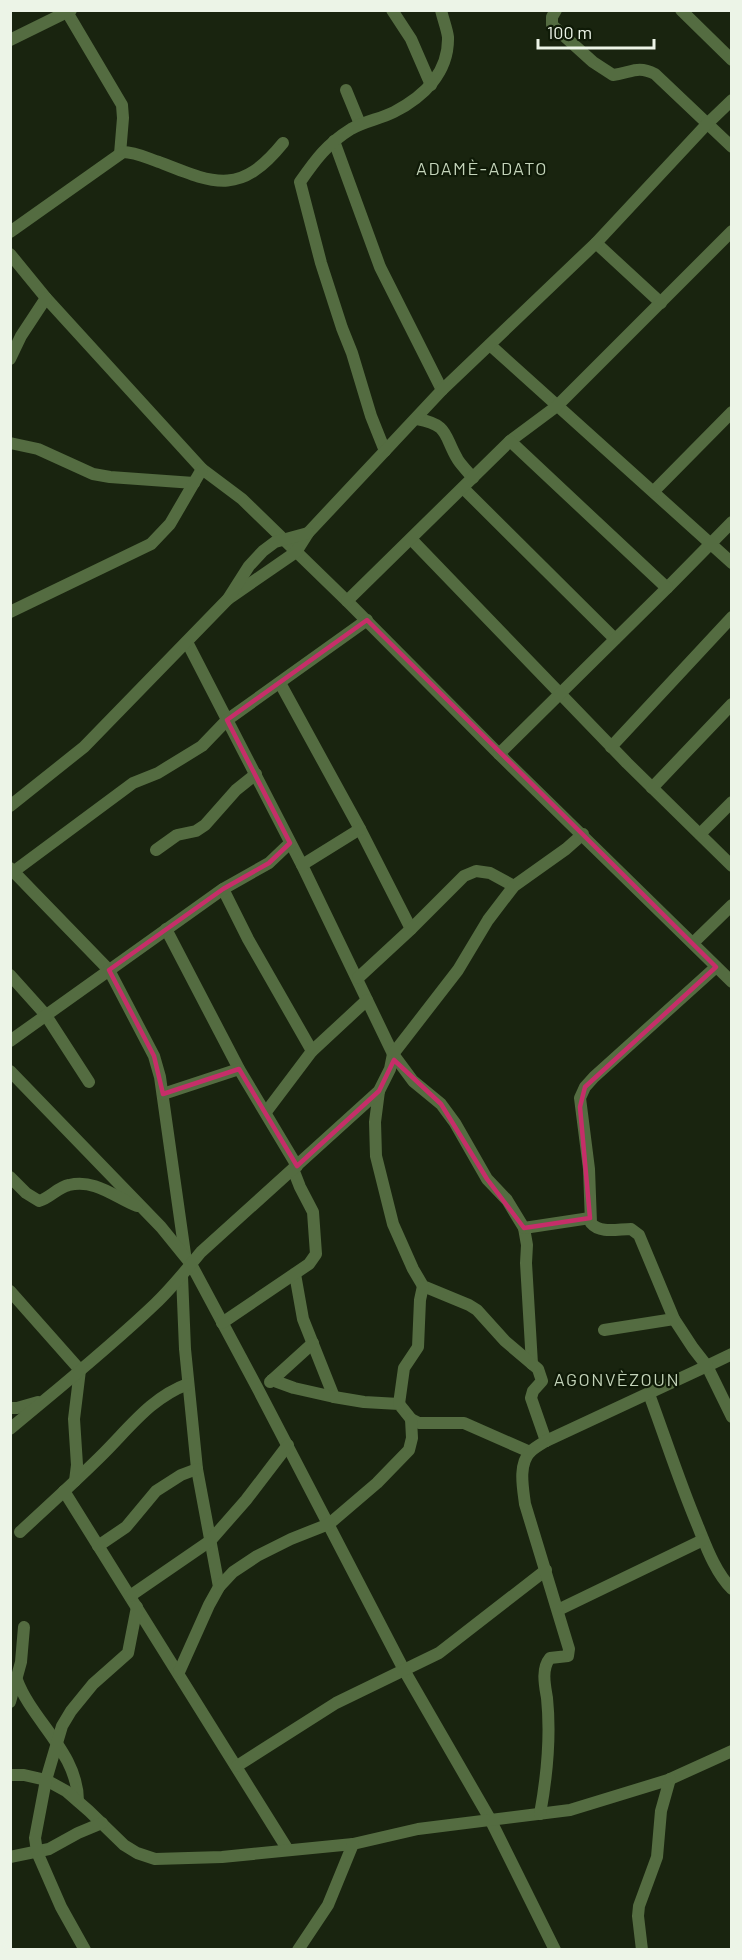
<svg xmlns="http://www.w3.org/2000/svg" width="742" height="1960" font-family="Barlow,sans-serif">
  <rect width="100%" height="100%" fill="#19240f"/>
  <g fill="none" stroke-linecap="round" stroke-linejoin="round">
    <!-- minor -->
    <g stroke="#546c41" stroke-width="12">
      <polyline points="392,10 411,39 431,85"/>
      <path d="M 556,10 L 552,17 L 552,25 L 593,62 L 613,75 C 631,73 637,65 655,74 L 732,147"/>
      <polyline points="681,10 732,60"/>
      <polyline points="67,12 122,105 123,118 120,154"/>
      <polyline points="10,40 71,10"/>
      <polyline points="346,90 360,124"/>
      <polyline points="334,141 380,267 442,390"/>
      <path d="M 10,232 L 123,152 C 135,152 147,158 159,162 C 215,184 240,196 283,143"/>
      <polyline points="596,243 661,303"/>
      <polyline points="10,254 46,298 202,469 242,499 347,601 499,754 732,982"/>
      <polyline points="490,345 732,563"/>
      <polyline points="10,359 21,336 46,298"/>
      <path d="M 417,419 C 450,425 443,435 458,460 C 462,466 468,472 473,478"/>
      <polyline points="510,441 557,406 732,231"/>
      <polyline points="10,443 38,449 93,474 110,477 194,483"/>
      <path d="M 385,451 L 371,416 L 352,353 L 342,328 L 321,263 L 300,182 C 316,159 327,144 351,129 C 365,121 380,119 394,112 C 423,97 449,73 448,37 C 447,29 443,19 441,10"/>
      <polyline points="463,488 615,639"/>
      <polyline points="654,491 732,412"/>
      <polyline points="411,539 627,763 732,866"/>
      <polyline points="667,588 732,522"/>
      <polyline points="228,599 296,552 308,533 442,390 596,243 707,124 732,100"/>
      <polyline points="347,601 510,441 667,588 499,754"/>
      <polyline points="10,612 151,544 170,524 202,469"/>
      <polyline points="187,642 302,865 393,1054 413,1081 441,1104 455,1123 487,1179 507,1200 524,1228 527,1245 526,1263 532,1364"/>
      <polyline points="280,683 360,829 411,929"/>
      <polyline points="611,747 732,617"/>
      <polyline points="652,788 732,704"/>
      <polyline points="10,806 84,747 228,599 249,566 263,551 275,542 308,533"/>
      <polyline points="700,834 732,802"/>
      <polyline points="156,850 177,835 196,831 205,825 236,790 256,774"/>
      <polyline points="302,865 360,829"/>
      <polyline points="10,868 109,970 154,1056 160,1077 185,1254"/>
      <polyline points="13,872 133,783 158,773 202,746 227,720 367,620"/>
      <polyline points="223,889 248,939 312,1051"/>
      <polyline points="166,929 239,1069 297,1166"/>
      <polyline points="693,943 732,905"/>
      <polyline points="10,975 45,1014 89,1082"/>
      <polyline points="358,978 411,929 464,876 476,871 490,873 514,886"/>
      <polyline points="10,1041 223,889 269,863 290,843"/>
      <polyline points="10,1071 161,1227 191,1264 259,1391 404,1670 490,1819 555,1950"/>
      <polyline points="379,1091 375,1122 376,1156 393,1224 413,1269 423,1286 469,1305 477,1310 505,1341 538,1369 542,1381 533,1391 531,1398 546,1441"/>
      <polyline points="163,1094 239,1069"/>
      <polyline points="266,1112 312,1051 367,1000"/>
      <path d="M 10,1177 L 26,1193 L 39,1201 C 50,1198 58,1187 69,1185 C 96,1179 114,1197 137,1206"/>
      <polyline points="524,1228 590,1218"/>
      <polyline points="295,1274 303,1319 334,1397"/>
      <polyline points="182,1276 185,1349 197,1469 219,1587"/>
      <polyline points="10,1291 80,1370 74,1419 77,1465 75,1481"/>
      <polyline points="222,1323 309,1264 316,1254 313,1212 300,1187 293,1169"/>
      <polyline points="604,1330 674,1319"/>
      <polyline points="732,1354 707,1366 732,1417"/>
      <polyline points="272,1380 294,1388 334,1397 364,1402 399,1404 411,1419 419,1423 464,1423 530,1452"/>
      <polyline points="270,1382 313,1343"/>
      <path d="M 649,1394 C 665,1437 679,1481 697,1524 C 706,1546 715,1572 732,1589"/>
      <polyline points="399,1404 404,1368 418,1347 420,1300 423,1286"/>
      <polyline points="10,1408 17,1408 38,1402"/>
      <path d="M 10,1429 C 59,1388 109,1348 155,1304 C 172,1288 186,1270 201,1252 L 379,1091 L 390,1069 L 393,1054 L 458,970 L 488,920 L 514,886 L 566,849 L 583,834"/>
      <polyline points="64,1491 288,1850"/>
      <path d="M 20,1532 C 48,1506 77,1480 104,1453 C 130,1427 152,1397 188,1384"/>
      <polyline points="98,1546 126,1527 156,1491 181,1475 197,1469"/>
      <polyline points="130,1596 210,1541 246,1500 288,1445"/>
      <polyline points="558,1610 703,1540"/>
      <polyline points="179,1672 209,1605 219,1587 233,1572 257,1556 291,1539 329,1524 377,1483 409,1450 412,1438 411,1419"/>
      <path d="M 17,1680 C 32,1721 78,1753 78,1801"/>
      <polyline points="10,1702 21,1662 24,1627"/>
      <polyline points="237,1766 336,1703 439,1653 546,1570"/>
      <polyline points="10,1775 24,1775 46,1780 66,1791 89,1811 124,1845 137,1853 155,1859 222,1857 353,1844 418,1829 570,1810 668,1780 732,1751"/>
      <path d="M 540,1814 C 547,1776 551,1737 547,1698 C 545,1686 541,1669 550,1658 L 568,1656 L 569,1649 L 525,1504 C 523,1488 518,1465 530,1452 C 534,1448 541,1444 546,1441 L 707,1366 L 693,1348 L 674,1319 L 639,1235 L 631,1229 C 618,1229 600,1234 591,1223 L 589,1169 L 580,1098 L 585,1087 L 594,1077 L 716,967"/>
      <polyline points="10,1857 49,1849 78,1833 102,1823"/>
      <polyline points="85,1950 61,1907 37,1852 35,1838 46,1780 62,1726 71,1711 93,1684 128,1653 137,1607"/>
      <polyline points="298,1950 328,1905 353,1844"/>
      <polyline points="642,1950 638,1916 639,1906 657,1857 661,1811 670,1779"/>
    </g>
  </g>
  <!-- marked area -->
  <path fill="none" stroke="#c62e69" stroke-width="4.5" stroke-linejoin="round" d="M 367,620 L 716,967 L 585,1087 L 580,1107 L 590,1218 L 524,1228 L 487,1179 L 441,1104 L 394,1060 L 379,1091 L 297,1166 L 239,1069 L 163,1094 L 154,1056 L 109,970 L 223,889 L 269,863 L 290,843 L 227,720 Z"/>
  <g text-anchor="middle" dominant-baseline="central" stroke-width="4.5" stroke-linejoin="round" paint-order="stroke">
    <!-- neighbourhood labels -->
    <g font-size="18" letter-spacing="1.5" fill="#c4d4ba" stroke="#0f1a07">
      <text x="482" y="168">ADAMÈ-ADATO</text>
      <text x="617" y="1379">AGONVÈZOUN</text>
    </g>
  </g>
  <!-- border -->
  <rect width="742" height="1960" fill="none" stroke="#ecf4e7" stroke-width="24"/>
  <!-- scale -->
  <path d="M538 39v9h116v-9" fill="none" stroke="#ecf4e7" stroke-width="3"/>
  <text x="547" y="39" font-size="18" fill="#ecf4e7" stroke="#0f1a07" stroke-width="4.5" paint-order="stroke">100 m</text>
</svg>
